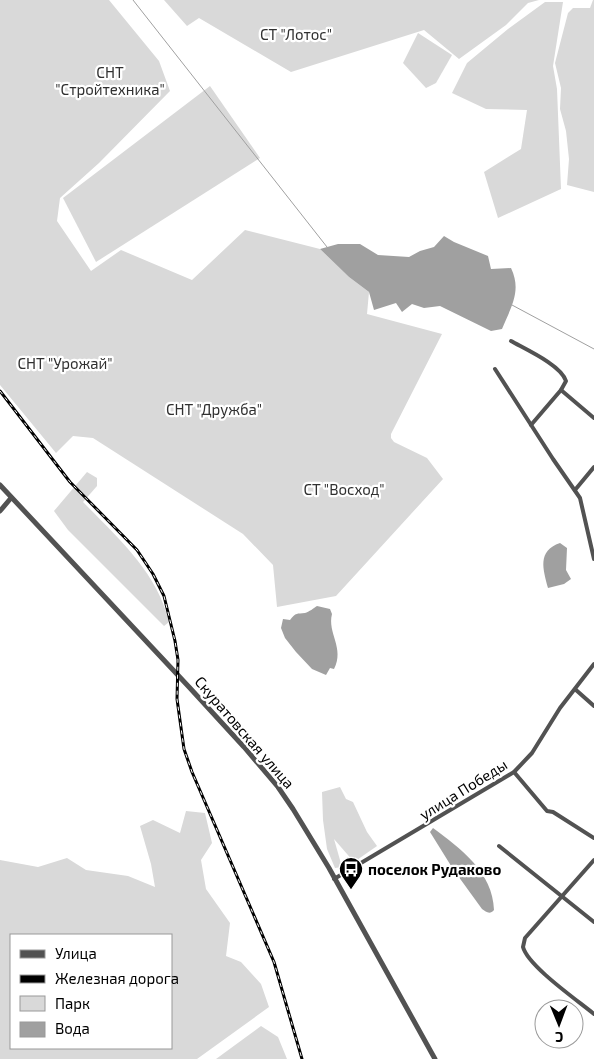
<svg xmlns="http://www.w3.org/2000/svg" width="594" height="1059" font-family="'Exo 2',sans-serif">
  <rect width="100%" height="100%" fill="#fff"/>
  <!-- green -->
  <g fill="#d9d9d9" fill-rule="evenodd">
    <polygon points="0,0 109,0 159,61 170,91 99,163 60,198 57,221 91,271 121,250 192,280 245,230 320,249 349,277 369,292 367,314 442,334 391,434 391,438 394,442 427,458 443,479 336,596 277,607 273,565 243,534 93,438 73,436 56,453 0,385"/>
    <polygon points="164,0 539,0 528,3 506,25 459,59 424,30 291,72 199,18 187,26"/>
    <polygon points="593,0 594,0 594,192 567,185 569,159 566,131 560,109 561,88 555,63 568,13 573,8 590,8"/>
    <polygon points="545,2 563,2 553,66 557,89 561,189 498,218 484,172 521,149 527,110 486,109 452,93 467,63 508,29"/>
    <polygon points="418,33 452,55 436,83 426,88 403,63"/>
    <polygon points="210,86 260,158 96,262 63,198"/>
    <path d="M 87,472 L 97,478 L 97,486 L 83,502 C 118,538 157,572 169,622 L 164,626 L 68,530 L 54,511 Z"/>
    <polygon points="340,787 346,799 353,802 367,832 377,846 354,862 334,839 342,867 335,868 327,849 323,820 322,792"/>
    <path d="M 186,811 L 205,813 L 212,843 L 201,860 L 206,889 L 230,923 L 226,956 L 241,962 L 261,984 L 269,1007 L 197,1059 L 0,1059 L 0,860 L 38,867 L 67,858 L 86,870 L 128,876 L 155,887 L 151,864 L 140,826 L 153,820 L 180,833 ZM 11,935 L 171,935 L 171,1048 L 11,1048 Z"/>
    <polygon points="261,1026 278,1037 287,1059 216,1059"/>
  </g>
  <!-- water -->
  <g fill="#a0a0a0">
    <path d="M 444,236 L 454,242 L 488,256 L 491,269 L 511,268 C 522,291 511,307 502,329 L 491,331 L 440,306 L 424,308 L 412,304 L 402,312 L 396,303 L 374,310 L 369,292 L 349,277 L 320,249 L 338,244 L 360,244 L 378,255 L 409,257 L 420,251 L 434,247 Z"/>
    <path d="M 560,543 L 567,548 L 566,570 L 571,579 L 564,584 L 548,588 C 543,569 537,551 560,543 Z"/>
    <path d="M 317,606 L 330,609 L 332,614 C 327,633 345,648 334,669 L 330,668 L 326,675 L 312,669 L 296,652 L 285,638 L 281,628 L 283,619 L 290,620 C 296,612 297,614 305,613 C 309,612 314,608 317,606 Z"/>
    <path d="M 433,828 C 460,848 493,872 494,910 C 490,915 486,912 482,909 L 453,869 L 430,832 Z"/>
  </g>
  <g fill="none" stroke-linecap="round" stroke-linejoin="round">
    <!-- stream -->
    <g stroke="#a0a0a0" stroke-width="1">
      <polyline points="133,0 327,247"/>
      <polyline points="512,305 594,349"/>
    </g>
    <!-- minor -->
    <g stroke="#525252" stroke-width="4">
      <path d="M 511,341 C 525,349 561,365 566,381 L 561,390 L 531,425"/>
      <polyline points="495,369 553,459 580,498 594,559"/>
      <polyline points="561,390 594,418"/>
      <polyline points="575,490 594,467"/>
      <polyline points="576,690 594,706"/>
      <polyline points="514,772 547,811 553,812 594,838"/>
      <polyline points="499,846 594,922"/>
      <path d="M 594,860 L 525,938 L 523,947 C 528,966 577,1000 594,1014"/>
      <polyline points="334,879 514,772 532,753 560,708 594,664"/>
    </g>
    <!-- tertiary -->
    <g stroke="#525252" stroke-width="5">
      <polyline points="0,485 189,687 244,747 278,787 293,809 329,868 435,1059"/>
      <polyline points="0,511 11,498"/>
    </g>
    <!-- rail casing -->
    <g stroke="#000" stroke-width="3">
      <polyline id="rail" points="0,391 70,482 137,550 153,574 164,596 175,641 178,660 177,699 184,749 192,772 274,962 302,1059"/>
    </g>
    <!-- rail -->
    <use href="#rail" stroke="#fff" stroke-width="1" stroke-dasharray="4" stroke-linecap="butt"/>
  </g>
  <!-- icons -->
  <defs>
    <g id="bus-pin" transform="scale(1.25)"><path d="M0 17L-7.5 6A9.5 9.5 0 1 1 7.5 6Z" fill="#000" stroke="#fff"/><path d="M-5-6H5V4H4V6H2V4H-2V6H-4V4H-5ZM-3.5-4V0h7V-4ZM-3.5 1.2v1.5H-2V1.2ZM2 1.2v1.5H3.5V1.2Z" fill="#fff"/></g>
  </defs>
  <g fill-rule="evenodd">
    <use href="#bus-pin" x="351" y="869"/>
  </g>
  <g text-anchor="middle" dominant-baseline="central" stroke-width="4.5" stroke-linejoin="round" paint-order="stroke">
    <!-- park labels -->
    <g font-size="15" fill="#303030" stroke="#fff">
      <text x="296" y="34">СТ "Лотос"</text>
      <text x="110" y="72">СНТ<tspan x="110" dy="17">"Стройтехника"</tspan></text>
      <text x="65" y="363">СНТ "Урожай"</text>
      <text x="214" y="409">СНТ "Дружба"</text>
      <text x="344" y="489">СТ "Восход"</text>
    </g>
    <!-- street labels -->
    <g font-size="15" fill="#000" stroke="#fff">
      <text transform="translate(245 732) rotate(49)">Скуратовская улица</text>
      <text transform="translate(463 789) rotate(-32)">улица Победы</text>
    </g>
    <!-- poi labels -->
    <g font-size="15" font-weight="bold" fill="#000" stroke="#fff" text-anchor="start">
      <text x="368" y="869">поселок Рудаково</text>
    </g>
  </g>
  <!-- legend -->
  <rect x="10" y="934" width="162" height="115" fill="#ffffff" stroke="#999999"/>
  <rect x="20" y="950" width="25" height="8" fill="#525252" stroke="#999999"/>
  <text x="55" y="959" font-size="15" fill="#000000">Улица</text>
  <rect x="20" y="975" width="25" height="8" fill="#000000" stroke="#999999"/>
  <text x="55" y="984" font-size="15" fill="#000000">Железная дорога</text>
  <rect x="20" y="996" width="25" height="15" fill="#d9d9d9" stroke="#999999"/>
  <text x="55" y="1009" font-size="15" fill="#000000">Парк</text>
  <rect x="20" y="1022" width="25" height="15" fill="#a0a0a0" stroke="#999999"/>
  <text x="55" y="1034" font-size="15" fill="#000000">Вода</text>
  <!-- north arrow -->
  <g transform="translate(559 1024) rotate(179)"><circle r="24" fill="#ffffff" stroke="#999999"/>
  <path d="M0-4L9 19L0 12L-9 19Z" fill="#000000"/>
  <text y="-8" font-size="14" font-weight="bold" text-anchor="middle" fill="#000000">С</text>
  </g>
</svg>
